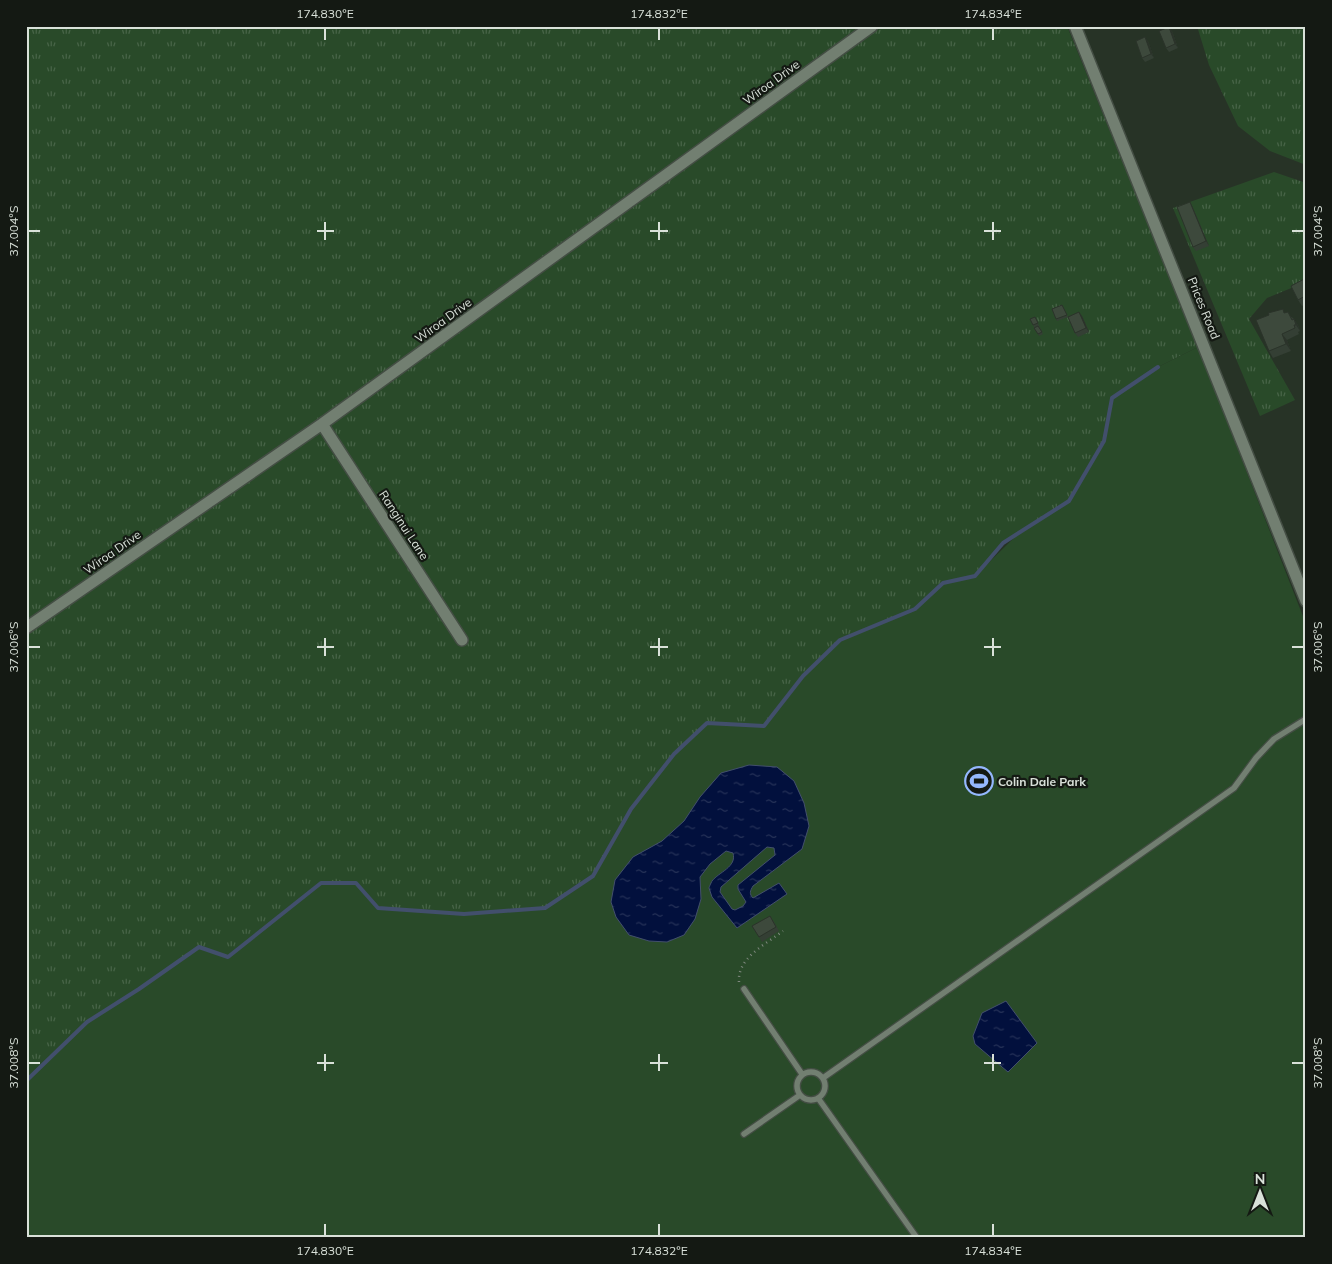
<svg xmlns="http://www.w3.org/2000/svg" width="1332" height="1264" viewBox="0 0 1332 1264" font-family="Mulish,sans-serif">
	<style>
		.grass { fill: url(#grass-tufts) }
		.pitch { fill: #294a29 }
		.water { fill: url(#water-ripples); stroke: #424f6c; fill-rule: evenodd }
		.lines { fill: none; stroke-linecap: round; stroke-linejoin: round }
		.stream { stroke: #424f6c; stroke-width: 4 }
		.lane-casing { stroke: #444e44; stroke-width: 8 }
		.street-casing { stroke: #444e44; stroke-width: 14 }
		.path { stroke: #7f897f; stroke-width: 2.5; stroke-dasharray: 1 4; stroke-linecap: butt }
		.lane { stroke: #727f71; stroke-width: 5.5 }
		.street { stroke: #727f71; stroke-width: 11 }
		.wall { fill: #343f34 }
		.shaded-wall { fill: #2b332a }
		.building { fill: #3d493c; stroke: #2b332a }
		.ticks { fill: none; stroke: #d9e1d9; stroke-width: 2 }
		.labels { text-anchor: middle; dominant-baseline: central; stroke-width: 4.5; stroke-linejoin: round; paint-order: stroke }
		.street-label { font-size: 12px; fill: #d9e1d9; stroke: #141913 }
		.poi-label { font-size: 12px; font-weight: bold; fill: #d9e1d9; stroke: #141913; text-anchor: start }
		.neatline { fill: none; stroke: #d9e1d9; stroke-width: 2 }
		.ticks-label { font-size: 12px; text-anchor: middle; fill: #d9e1d9 }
	</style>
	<defs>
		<pattern id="grass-tufts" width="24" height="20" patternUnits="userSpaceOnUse" patternTransform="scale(1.25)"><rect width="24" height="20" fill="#294a29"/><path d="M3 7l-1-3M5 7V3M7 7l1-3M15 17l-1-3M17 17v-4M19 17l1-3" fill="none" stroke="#476447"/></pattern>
		<pattern id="water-ripples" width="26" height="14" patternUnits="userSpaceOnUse" patternTransform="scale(1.25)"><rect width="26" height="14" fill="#02103d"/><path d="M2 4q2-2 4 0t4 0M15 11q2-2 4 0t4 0" fill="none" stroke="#263258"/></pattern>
	</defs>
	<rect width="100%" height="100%" fill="#273326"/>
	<!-- grass -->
	<path class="grass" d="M26,26h1041l131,321 -40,20 -46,31 -8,43 -34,59 -67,43 -28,33 -32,7 -28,26 -75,31 -37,36 -39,50 -57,-3 -33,31 -43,55 -29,82 -576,237z
		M1197,26h109v139l-36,-14 -32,-25 -29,-61z
		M1274,172l32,11v99l-39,16 -18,21 46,81 -35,16 -87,-208z"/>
	<!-- pitch -->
	<path class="pitch" d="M1198,347l108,277v614h-1280v-157l61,-59 52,-33 60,-42 29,10 93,-74h35l22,25 86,6 81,-6 48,-32 38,-67 43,-55 33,-31 57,3 39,-50 37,-36 75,-31 28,-26 32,-7 44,-43 51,-33 34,-59 8,-43 46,-31z"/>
	<!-- water -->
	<path class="water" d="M749,765l28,2 17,14 10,22 5,23 -7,23 -49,37c-3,5 -4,8 0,12l26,-15 8,11 -50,34 -25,-31 -3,-9c0,-1 3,-7 3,-7 7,-9 25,-14 21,-28l-7,-2 -16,13 -10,13 1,22 -6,20 -11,16 -17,7 -18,-1 -20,-6 -13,-18 -5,-15 4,-22 18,-23 29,-16 22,-20 16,-24 21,-24zM767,847l7,1 1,7 -37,30v4l8,13 -3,4 -8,4 -3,-1 -12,-17 1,-5z
		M1006,1001l31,42 -29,29 -33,-28 -2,-8 9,-23z"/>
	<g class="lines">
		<!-- stream -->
		<path class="stream" d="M26,1081l61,-59 52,-33 60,-42 29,10 93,-74h35l22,25 86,6 81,-6 48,-32 38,-67 43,-55 33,-31 57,3 39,-50 37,-36 75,-31 28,-26 32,-7 28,-33 66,-42 35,-60 8,-43 46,-31"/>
		<defs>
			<path id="lane" d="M744,989l58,85
				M797 1086a14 14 0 1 1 28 0a14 14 0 1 1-28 0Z
				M823,1078l411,-290 22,-30 18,-19 32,-20
				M818,1098l99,140
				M744,1134l56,-39"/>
			<path id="street" d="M1075,26l231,575
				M322,424l140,216
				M26,628l296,-204 550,-398"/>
		</defs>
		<!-- lane casing -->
		<use href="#lane" class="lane-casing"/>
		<!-- street casing -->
		<use href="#street" class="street-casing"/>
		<!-- path -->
		<path class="path" d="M739,982c-2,-24 27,-38 44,-51"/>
		<!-- lane -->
		<use href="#lane" class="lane"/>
		<!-- street -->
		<use href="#street" class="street"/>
	</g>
	<!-- wall -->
	<path class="wall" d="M1172,31l6,17 -9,4 -3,-4z
		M1148,41l6,17 -9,4 -3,-4z
		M1192,206l17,40 -13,5 -3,-4z
		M1306,278v26l-4,2 -4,-6z
		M1062,305l6,12 14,-1 7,16 -11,5 -3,-4 -7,-16 -11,4 -1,-2z
		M1285,313l8,5 5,7 2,6 -2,1 1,2 -12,6 4,11 -18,7 -4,-7z
		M1035,317l8,17 -4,2 -6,-11z
		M773,920l6,11 -17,11 -3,-5z"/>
	<!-- shaded-wall -->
	<path class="shaded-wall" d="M1169,27l3,4 6,17 -3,-4z
		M1145,37l3,4 6,17 -3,-4z
		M1190,202l2,4 17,40 -3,-5z
		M1079,312l3,4 7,16 -3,-4z
		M1294,319l4,6 2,6 -4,-6z
		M1282,334l5,6 4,11 -5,-7z"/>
	<!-- building -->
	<path class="building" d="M1169,27l6,17 -9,4 -7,-17z
		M1145,37l6,17 -9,4 -6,-17z
		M1190,202l16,39 -13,6 -16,-40z
		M1306,278v19l-1,-1 -7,4 -7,-14z
		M1062,305l5,10 -11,4 -4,-10z
		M1283,309l1,4 4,-1 4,8 2,-1 2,6h-2l1,3 -13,6 4,10 -17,7 -13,-31 13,-5 -1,-2z
		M1079,312l7,16 -11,5 -7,-16z
		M1035,317l3,6 -5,2 -3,-6z
		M1038,326l4,6 -4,2 -4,-6z
		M770,916l6,11 -17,10 -7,-11z"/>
	<!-- ticks -->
	<path class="ticks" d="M325,28v12M659,28v12M993,28v12M325,222v18M659,222v18M993,222v18M28,231h12M317,231h17M650,231h18M984,231h17M1292,231h12M325,638v18M659,638v18M993,638v18M28,647h12M317,647h17M650,647h18M984,647h17M1292,647h12M325,1054v17M659,1054v17M993,1054v17M28,1063h12M317,1063h17M650,1063h18M984,1063h17M1292,1063h12M325,1224v12M659,1224v12M993,1224v12"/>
	<!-- icons -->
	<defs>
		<symbol id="stadium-ring" viewBox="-11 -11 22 22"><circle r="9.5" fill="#141913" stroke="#94b7fd" stroke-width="1.5"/><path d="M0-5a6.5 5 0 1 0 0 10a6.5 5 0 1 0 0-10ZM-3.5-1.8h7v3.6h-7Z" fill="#94b7fd"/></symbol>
	</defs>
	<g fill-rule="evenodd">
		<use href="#stadium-ring" x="963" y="765" width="32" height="32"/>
	</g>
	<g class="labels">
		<!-- street labels -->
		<g class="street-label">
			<text transform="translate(771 82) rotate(-36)">Wiroa Drive</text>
			<text transform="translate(1204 308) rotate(68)">Prices Road</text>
			<text transform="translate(443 320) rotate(-36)">Wiroa Drive</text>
			<text transform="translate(404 525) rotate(57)">Ranginui Lane</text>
			<text transform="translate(112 552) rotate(-35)">Wiroa Drive</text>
		</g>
		<!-- poi labels -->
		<g class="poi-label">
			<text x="998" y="781">Colin Dale Park</text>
		</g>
	</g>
	<!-- border -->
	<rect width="1332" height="1264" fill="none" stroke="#141913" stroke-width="55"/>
	<!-- north arrow -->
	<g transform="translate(1260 1192)" stroke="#141913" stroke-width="4" paint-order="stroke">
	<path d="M0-4L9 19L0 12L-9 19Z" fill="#d9e1d9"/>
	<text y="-8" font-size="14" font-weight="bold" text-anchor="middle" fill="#d9e1d9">N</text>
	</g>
	<rect x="28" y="28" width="1276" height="1208" class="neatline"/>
	<g class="ticks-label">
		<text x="325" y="18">174.830°E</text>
		<text x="659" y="18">174.832°E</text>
		<text x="993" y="18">174.834°E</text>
		<text transform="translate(14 231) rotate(-90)" y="4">37.004°S</text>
		<text transform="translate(1318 231) rotate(-90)" y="4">37.004°S</text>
		<text transform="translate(14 647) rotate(-90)" y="4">37.006°S</text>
		<text transform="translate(1318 647) rotate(-90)" y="4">37.006°S</text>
		<text transform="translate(14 1063) rotate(-90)" y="4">37.008°S</text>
		<text transform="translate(1318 1063) rotate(-90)" y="4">37.008°S</text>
		<text x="325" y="1255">174.830°E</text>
		<text x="659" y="1255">174.832°E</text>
		<text x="993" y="1255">174.834°E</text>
	</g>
</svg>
